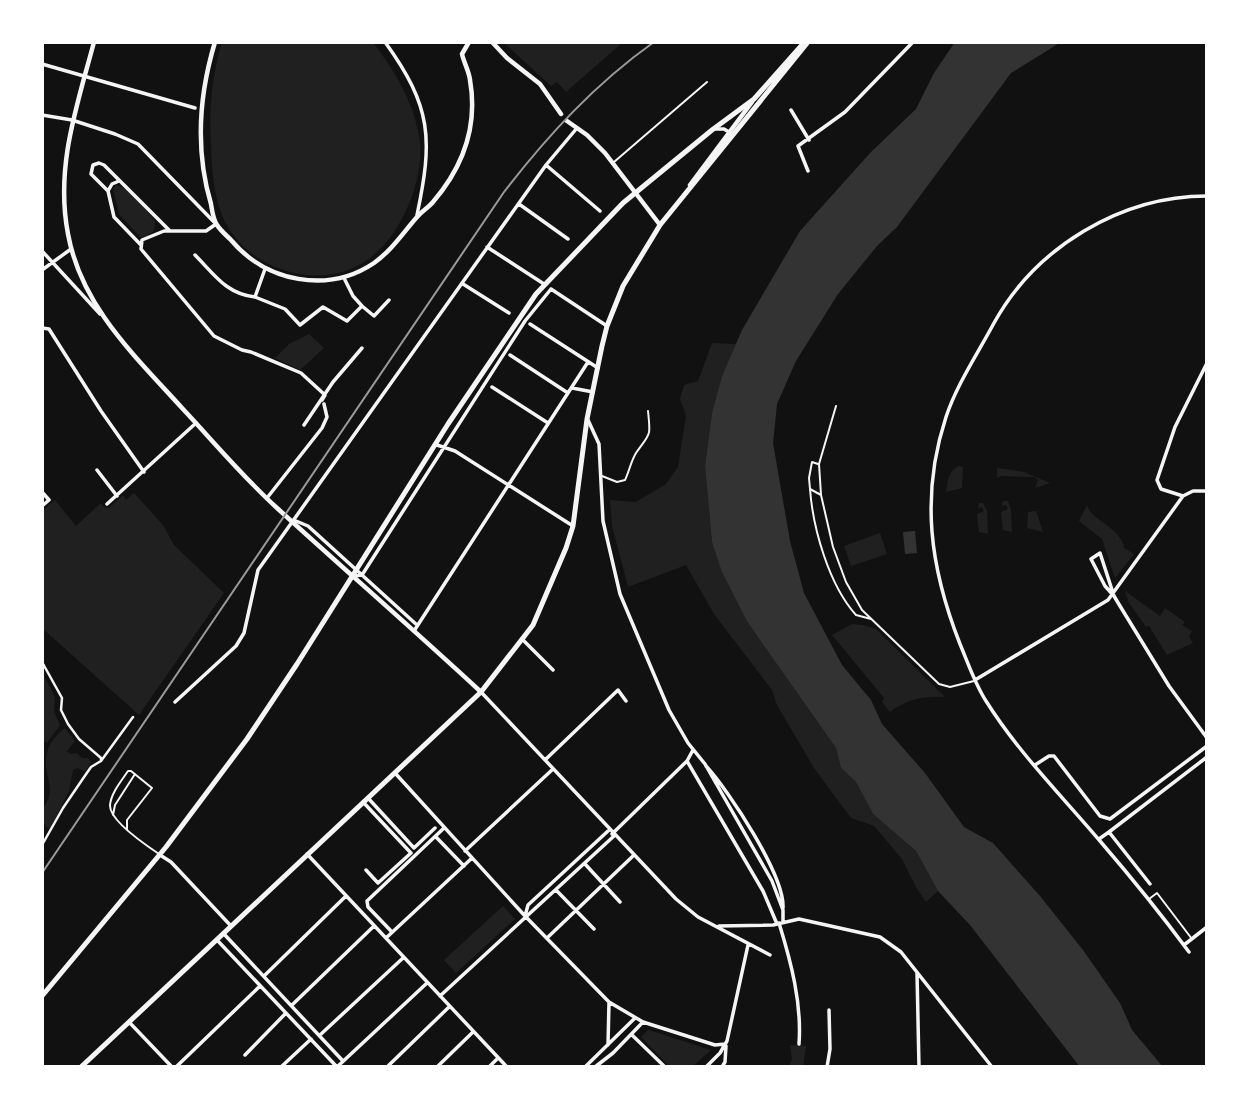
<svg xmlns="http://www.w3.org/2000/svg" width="1249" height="1109" viewBox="0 0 1249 1109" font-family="'Crimson Pro',serif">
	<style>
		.green { fill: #202020 }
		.water { fill: #333 }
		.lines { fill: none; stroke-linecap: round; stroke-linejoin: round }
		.service { stroke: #f5f5f5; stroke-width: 2 }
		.pedestrian { stroke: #f5f5f5; stroke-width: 2.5 }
		.minor { stroke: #f5f5f5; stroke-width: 3.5 }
		.tertiary { stroke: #f5f5f5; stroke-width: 4.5 }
		.secondary { stroke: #f5f5f5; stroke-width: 5 }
		.rail { stroke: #9a9a9a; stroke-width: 2 }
	</style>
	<rect width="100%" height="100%" fill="#111"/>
	<!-- green -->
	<path class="green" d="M222,42h151c22,30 42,61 47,100 2,20 -3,43 -11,62 -24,59 -74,88 -136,62 -22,-9 -43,-29 -51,-51 -9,-23 -10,-45 -11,-68 -2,-38 0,-68 11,-105z
		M503,42h120l-57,50 -9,-10 -6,4z
		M116,185c17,4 29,24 39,36l-1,10 -9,6h-5l-21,-23 -6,-25z
		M309,334l15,14 -24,22 -25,-12 14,-14z
		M712,343l24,1 -14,32 -10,37 -7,53 7,76 36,81 88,125 5,20 15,14 17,32 43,37 22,40 -12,11 -10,-15 -14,-28 -28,-33 -23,-8 -37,-50 -37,-63 -5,-15 -58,-76 -28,-49 -58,22 -16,-61 -2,-26 26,2 30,-18 12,-17 8,-51 -6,-17 4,-14 14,-4z
		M959,466l4,1 -1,21 -16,4c2,-11 2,-21 13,-26z
		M997,468l27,4 26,11 -15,5 3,-8 -3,-3 -34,-1 -4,2z
		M134,493l29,32 11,20 50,48 -85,122 -97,-87v-117l13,-11 21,26 25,-23 3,4 5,1 14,-13 3,5z
		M1003,501h5l3,8 1,23 -9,-2 -2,-18 7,-3 -2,-4 -4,1z
		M979,503h4l4,8 1,23 -9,-2 -2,-18 7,-3 -2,-4 -4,1z
		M1087,505c5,16 28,19 37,40l-1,2 11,7 -19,24 -13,-39 -23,-18z
		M1036,511l7,21 -16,-4 1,-16z
		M880,533l7,21 -36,12 -7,-20z
		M1125,591l35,25 5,-8 20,14 -3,3 10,6 -3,6 4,6 -26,12 -18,-29 -3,1 -17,-24z
		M852,624l11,1 13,4 69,68c-21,-1 -38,2 -55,15l-8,-10 2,-4 -52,-63z
		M42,672l13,25 -1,15 6,13 -13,18 -5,-4z
		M65,728l10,13 -8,10 3,3 7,-1 5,5h6l3,4 -6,10 -7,-4 -5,2 -4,21 -18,37 -5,-1c-10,-21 4,-21 4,-37 0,-5 -2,-12 -3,-17 -4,-19 2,-33 18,-45z
		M503,906l12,13 -59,54 -12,-13z
		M648,1030h1l62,20 -19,17h-22l-29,-30z
		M790,1045l16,1 -3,21h-14l3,-8z"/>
	<!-- water -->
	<path class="water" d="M955,42h106l-50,31 -114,154 -20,19 -39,48 -42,67 -19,43 -4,39 17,98 14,52 38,72 29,35 11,24 43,49 39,54 29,16 47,53 43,54 37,53 12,27 31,37h-83l-110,-142 -32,-34 -22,-40 -43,-37 -17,-32 -15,-14 -5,-20 -88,-125 -26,-51 -10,-30 -7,-76 7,-53 10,-37 20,-46 58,-99 71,-79 45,-43 18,-36z
		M915,531l2,22 -12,1 -2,-22z"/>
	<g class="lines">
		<!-- service -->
		<path class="service" d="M614,162l93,-80
			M836,406l-17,58 2,31 12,52 13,35 16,28 77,74 11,3 24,-6
			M818,464l-6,-2 -3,16 1,11 11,6
			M602,476l15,6 8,-2c4,-8 6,-19 11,-27 14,-20 15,-15 12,-42
			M810,489c3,40 19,96 46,126l15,4
			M113,815l2,-10 20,-31
			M127,830v-10l25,-32 -21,-17h-3c-6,9 -17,22 -18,34 -1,15 37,41 49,49
			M1149,899l8,-6 35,46"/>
		<!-- pedestrian -->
		<path class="pedestrian" d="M42,662l20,36 -1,12 7,14 11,15 22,19v3
			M42,845l21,-37 19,-28 9,-13 10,-6 32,-44"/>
		<!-- minor -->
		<path class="minor" d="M385,42c47,65 48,97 32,173
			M42,64l153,44
			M791,110l18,30
			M42,115l30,5 43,14 23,10 78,80 -10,7h-42l-22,9 -1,9 73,87 28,14 9,2 50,21 24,22 -3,5
			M713,129h11l5,3
			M546,165l54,46
			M808,171l-10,-25 47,-34 68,-70
			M108,191l4,-7 7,-3
			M519,204l49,35
			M140,244l-26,-27 -6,-26 -17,-17 2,-9 6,-2 5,2 66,66
			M487,247l57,37
			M42,251l58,63
			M195,255c19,19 31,39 60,42l10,-28
			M42,270l29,-21
			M344,278l9,18 9,10
			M463,284l46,29
			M551,289l56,37
			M255,297l30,12 15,16 23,-18 24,14 15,-15 12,10 15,-16
			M530,324l68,44
			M42,328l7,1 52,82 43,61
			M510,355l58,38
			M492,387l56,36
			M572,388l21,4
			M588,420l11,24 4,77 17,73 49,116 19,33 17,21 67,117 11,29v12
			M304,425l29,-43 29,-34
			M437,445l18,6 118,75
			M97,470l20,26
			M42,492l7,8 -7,6
			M1183,496l-22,-7 -4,-9 18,-53 32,-64
			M267,498l55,-70 5,-11 -3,-13
			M107,504l89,-81
			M296,521l12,5 109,99
			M352,576l10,-1 163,-254 26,-32
			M1114,596l-9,-10 -14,-27 9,-6 14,43 6,10 49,80 38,52
			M414,631l174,-269
			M523,640l30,30
			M975,680l133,-80 75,-104 10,-5h14
			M481,692l195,207 22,18 72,38
			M175,702l61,-56 8,-13 14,-63 288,-405 31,-37
			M545,760l73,-70 8,11
			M687,761l76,130 14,33
			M1035,765l14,-9h5l46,60 10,3 97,-73
			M706,766c23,25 79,110 77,142
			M395,773l130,143 84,86 34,20 72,23 10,-1
			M368,798l46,50 21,-20
			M363,802l48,51 -33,30 -12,-13
			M1109,832l98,-75
			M612,834l75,-73 6,-11
			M436,837l28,29
			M1099,839l10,-7 41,52
			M465,851l88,-82
			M307,854l200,213
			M160,855l11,7 60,64
			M585,864l35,38
			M556,890l38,39
			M525,916l3,-11 80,-74
			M779,923c12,39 23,80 20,121
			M719,926l54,-1 26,-6 81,18 21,15 91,115
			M392,932l-24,-25 -1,-6 77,-73
			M224,934l119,127
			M386,938l86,-80
			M547,938l86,-82
			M217,940l120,127
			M1184,945l23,-18
			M1189,952c-28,-38 -58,-75 -89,-111 -39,-46 -82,-89 -114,-140 -11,-17 -18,-38 -26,-57 -30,-76 -40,-148 -14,-227 11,-33 32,-64 48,-94 42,-76 127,-127 213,-127
			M917,973l2,94
			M264,976l82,-80
			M440,996l174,-160
			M292,1005l82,-79
			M129,1022l43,45
			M320,1035l83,-77
			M632,1035l33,32
			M608,1045l1,-43
			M245,1055l41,-42
			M176,1067l84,-81
			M281,1067l30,-28
			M337,1067l90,-84
			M387,1067l62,-60
			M437,1067l36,-35
			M489,1067l9,-9
			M585,1067l49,-48
			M595,1067l18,-14 30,-31
			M706,1067l14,-14 7,-12 21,-96
			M722,1067l3,-5 1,-16
			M827,1067l3,-18 -1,-39"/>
		<!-- tertiary -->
		<path class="tertiary" d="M94,42c-17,64 -39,125 -26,192 13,72 67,122 114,174 31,33 61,69 95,100 67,61 137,122 204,184
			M215,42c-16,53 -20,108 -4,162 1,6 2,15 6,21 3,5 9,10 14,15 35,42 97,54 143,23 18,-13 29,-30 43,-46 5,-6 11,-9 16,-15 30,-35 45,-76 37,-122 -1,-9 -6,-17 -8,-26l7,-12
			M492,42l15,16 33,26 21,30
			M567,121l20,14 18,18 55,72
			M690,185l62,-83"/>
		<!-- secondary -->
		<path class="secondary" d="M42,996l124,-149 81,-108 50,-75 151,-240 88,-130 87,-91 89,-73 42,-31 48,-54 6,-3
			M81,1067l400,-375 52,-67 33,-77 7,-22 14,-107 15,-73 5,-20 16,-40 37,-61 148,-183"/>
		<!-- rail -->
		<path class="rail" d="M42,873l462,-681c44,-57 91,-108 150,-150"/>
	</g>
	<!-- border -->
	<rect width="1249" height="1109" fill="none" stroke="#ffffff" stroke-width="88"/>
</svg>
